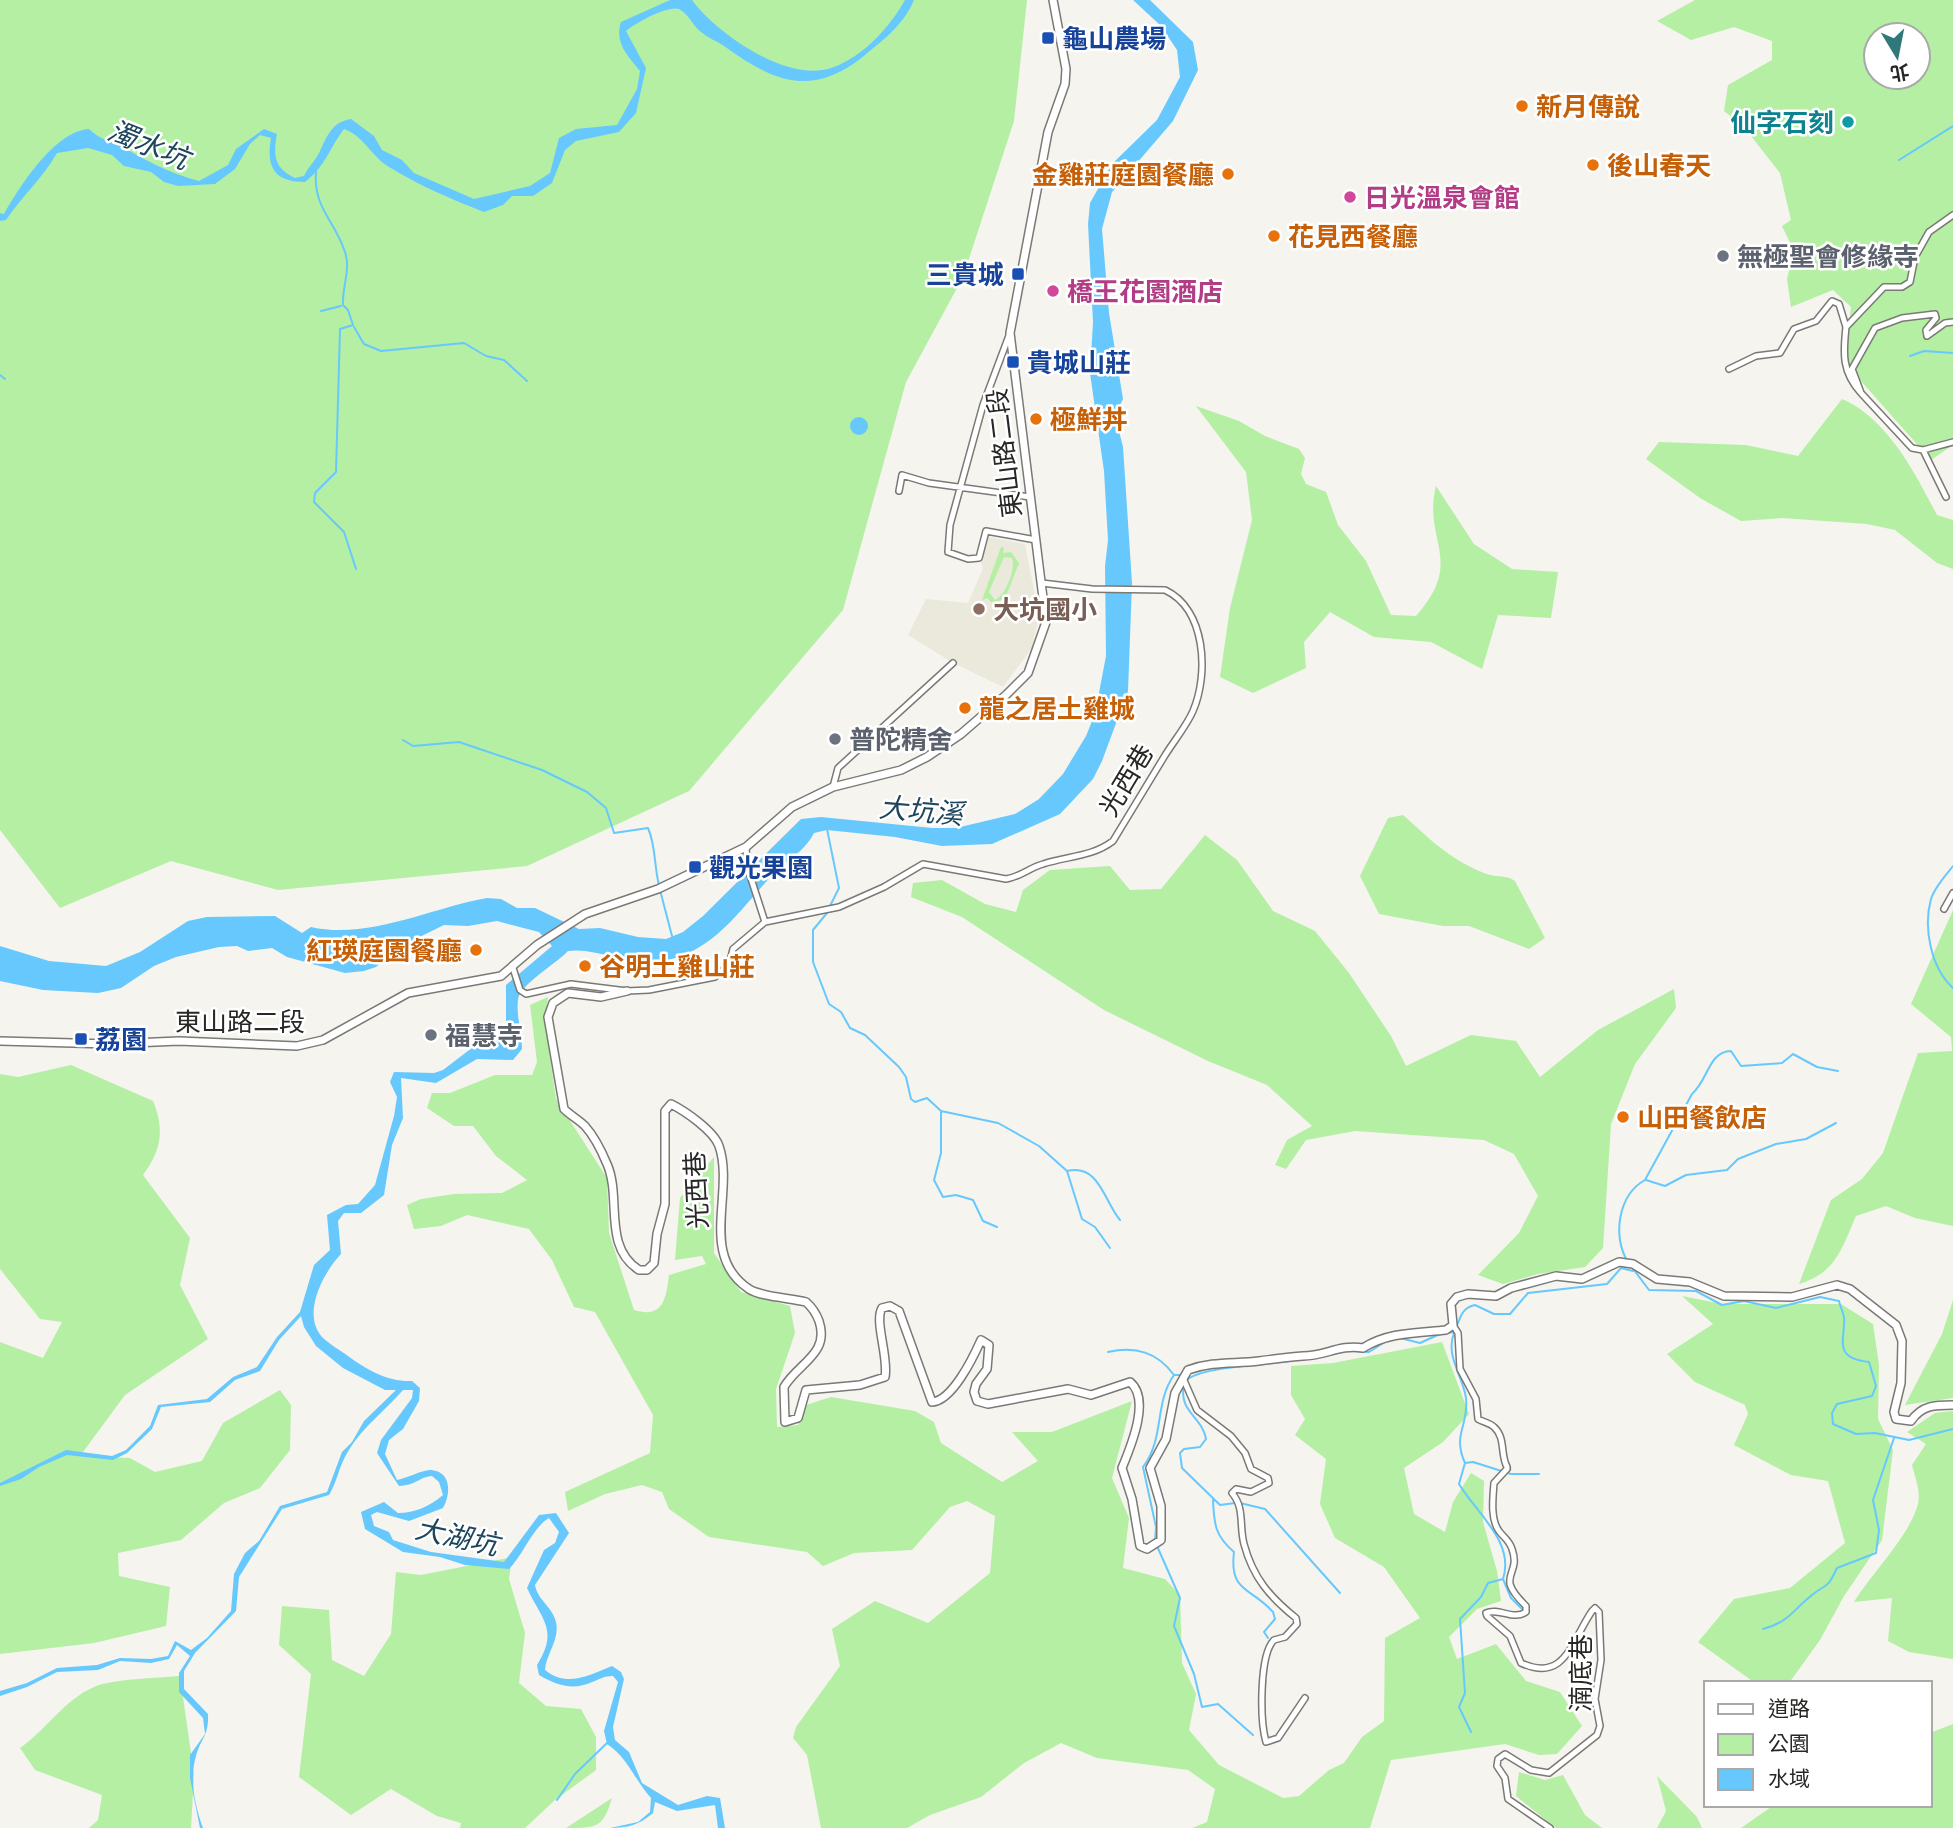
<svg xmlns="http://www.w3.org/2000/svg" width="1953" height="1828" viewBox="0 0 1953 1828" font-family="'PT Sans Narrow','Noto Sans TC',sans-serif">
	<style>
		.built { fill: #ebe9dc }
		.green { fill: #b4efa4; fill-rule: evenodd }
		.water { fill: #67c8fd }
		.lines { fill: none; stroke-linecap: round; stroke-linejoin: round }
		.stream { stroke: #67c8fd; stroke-width: 2 }
		.street-casing { stroke: #7a7975; stroke-width: 8 }
		.secondary-casing { stroke: #7a7975; stroke-width: 10 }
		.street { stroke: #fff; stroke-width: 5 }
		.secondary { stroke: #fff; stroke-width: 7 }
		.transit-dot { fill: #1a4fb4; stroke: #fff; stroke-width: 2.5 }
		.food-dot { fill: #e8710a; stroke: #fff; stroke-width: 2.5 }
		.culture-dot { fill: #0f9aa8; stroke: #fff; stroke-width: 2.5 }
		.hotel-dot { fill: #d1479c; stroke: #fff; stroke-width: 2.5 }
		.worship-dot { fill: #6b7280; stroke: #fff; stroke-width: 2.5 }
		.education-dot { fill: #8d6e63; stroke: #fff; stroke-width: 2.5 }
		.labels { text-anchor: middle; dominant-baseline: central; stroke-width: 5; stroke-linejoin: round; paint-order: stroke }
		.transit-label { font-size: 26px; font-weight: bold; fill: #164399; stroke: #fff; text-anchor: start }
		.food-label { font-size: 26px; font-weight: bold; fill: #c56008; stroke: #fff; text-anchor: start }
		.culture-label { font-size: 26px; font-weight: bold; fill: #0d838f; stroke: #fff; text-anchor: end }
		.hotel-label { font-size: 26px; font-weight: bold; fill: #b23c85; stroke: #fff; text-anchor: start }
		.worship-label { font-size: 26px; font-weight: bold; fill: #5b616d; stroke: #fff; text-anchor: start }
		.street-label { font-size: 26px; fill: #272725; stroke: #fff }
		.education-label { font-size: 26px; font-weight: bold; fill: #785e54; stroke: #fff; text-anchor: start }
		.water-label { font-size: 28px; font-style: italic; fill: #1d465c; stroke: #fff }
	</style>
	<rect width="100%" height="100%" fill="#f5f4ef"/>
	<!-- built -->
	<path class="built" d="M984,536l41,8 14,72 -7,32 -29,39 -50,-24 -45,-28 18,-36 42,4 15,-35 -4,-9z"/>
	<!-- green -->
	<path class="green" d="M0,0h1027l-13,121 -51,156 -57,105 -63,228 -154,181 -162,75 -249,24 -107,-29 -111,47 -60,-78z
		M1695,0h258v445l-22,15 -71,-80 -16,-10 7,-63 -18,-17 -42,17 -4,-28 7,-28 -12,-25 9,-6 -11,-47 -36,-46 -20,-16 4,-26 44,-25v-19l-38,-14 -43,13 -34,-19zM1876,35h42v42h-42z
		M1842,399c45,19 73,74 95,116l16,5v49l-16,-6 -42,-33 -28,-6 -85,-6 -41,3 -41,-23 -54,-39 13,-17 87,3 52,11z
		M1196,406l43,15 26,15 34,13 6,9 -4,16 5,10 20,8 12,33 28,36 25,54 25,1c50,-56 6,-75 20,-130l38,58 38,25 46,3 -7,46 -53,-3 -16,54 -51,-27 -57,-5 -44,-25 -26,30 2,26 -53,25 -33,-16 10,-69 22,-88 -6,-48z
		M1001,547l3,1 -1,5 8,-1 8,11 -14,36 -13,4 -5,-5 -5,2zM1004,557l8,1c4,11 -6,37 -17,42l-6,-8z
		M1403,815c28,25 45,43 81,58 11,5 21,1 31,8l30,57 -16,11 -60,-23h-26l-64,-12 -19,-38 28,-58z
		M1205,835l32,25 36,51 42,20 34,42 42,63 15,30 65,-31 45,6 24,36 58,-47 76,-41 2,19 -41,56 -24,60 -8,124 -18,19 -47,7 -35,10 -25,-9 41,-42 19,-37 -24,-42 -30,-14 -129,-9 -49,9 -20,29 -11,-4 12,-25 25,-14 -45,-41 -59,-24 -104,-51 -142,-93 -51,-20 2,-14 29,-3 43,24 31,8 7,-22 27,-20 60,-4 20,24 31,-1z
		M1953,910v316l-38,-8 -29,-12 -30,10c-14,32 -20,57 -57,68l32,-84 31,-21 21,-26 35,-100 34,-2 -1,-14 -40,-33z
		M548,997l-3,25 11,77 51,79 2,55 25,77c30,9 32,-12 35,-35l37,-11 -4,-8 -27,4 5,-62 34,-41v96l27,39 49,14 5,27 -19,56 1,38 21,-2 8,-20 25,-8 84,14 19,11 7,21 61,39 36,-21 -26,-29h40l80,-31 -20,77 17,40 -6,50 42,11 15,16 2,68 14,31 -7,36 30,35 64,33 16,-2 30,-26 15,-7 18,-26 22,-16 1,-83 35,-20 -36,-51 -49,-29 -15,-34 6,-45 -31,-24 10,-16 -14,-24v-29l42,-3 109,-21 27,72 -26,28 -39,26 10,46 31,18 8,-30 18,-29 13,8 -1,41 14,49 4,30 -24,8 -28,28 8,22 39,-15 30,37 34,11 22,34 -25,28 -18,1 -34,-11 -114,16 -21,68h-178l15,-6 8,-33 -27,-19 -91,-12 -36,-15 -37,20 -43,34 -51,18 -23,13h-86l-14,-73 -14,-17 3,-11 44,-61 -8,-37 43,-28 53,22 62,-50 5,-57 -28,-15 -17,6 -38,43 -58,3 -31,13 -16,-14 -98,-15 -40,-28 -7,-17 -20,-7 -37,9 -37,17 -3,-19 85,-39 3,-38 -58,-103 -21,-5 -22,-47 -23,-31 -62,-14 -26,11 -27,3 -7,-24 14,-6 33,-5 48,-1 25,-13 -31,-24 -23,-30h-19l-27,-18 5,-15h18l45,-18h37l5,-13 -7,-57z
		M71,1065l82,36c12,29 8,50 -10,74l47,63 -10,47 28,54 -83,56 -45,61 50,2 25,14 47,-11 21,-38 57,-33 11,15 -1,45 -30,38 -36,15 -43,37 -63,13 1,23 51,11 -4,39 -72,17 -94,11v-312l43,16 19,-36 -22,-3 -40,-50v-195l18,3z
		M1682,1296l40,8h119l32,20 6,41 -1,54 15,31 -11,90 -38,56 -24,44 -31,43h-34l-57,-41 36,-43 56,-11 55,-45 -17,-62 -37,-6 -57,-30 14,-31 -3,-9 -50,-23 -28,-28 46,-30z
		M1953,1300v98l-48,7 37,-71z
		M1953,1411v248l-44,-7 -21,-11 4,-43 -38,4c18,-29 56,-67 64,-98 3,-12 -3,-27 -6,-39l14,-21 -19,-12 28,-19z
		M512,1557l-3,22 16,54 -6,50 27,23 35,3 15,28v33l-41,30 -30,28h-65l1,-5 -24,-7 -46,-27 -40,26 -52,-38 12,-103 -32,-29 3,-39 47,4 3,50 32,16 27,-42 5,-62 25,3z
		M180,1676l14,98 -3,54h-102l9,-8 4,-25 -67,-25 -15,-22c26,-18 44,-48 74,-61 17,-8 65,-9 86,-11z
		M1953,1724v104h-212l33,-23h156v-72z
		M1519,1772l26,8 18,-5 22,40 17,13h-46l-40,-32z
		M1657,1776l40,41 5,11h-45l9,-17z
		M612,1798c-9,30 -15,30 -46,30z"/>
	<!-- water -->
	<path class="water" d="M670,0h22c24,33 95,83 139,68 31,-10 59,-41 74,-68h9c-11,26 -32,41 -54,59 -51,39 -89,21 -136,-13 -7,-5 -16,-8 -23,-14 -8,-6 -13,-19 -22,-23 -11,-4 -44,14 -53,22l20,37 -10,45 -17,19 -43,9 -11,9 -13,33 -19,13h-21l-9,9 -19,7c-33,-13 -64,-26 -95,-45 -17,-10 -25,-31 -45,-38 -16,21 -16,34 -39,53 -31,0 -39,-15 -34,-44l-11,-3 -10,9 -15,25 -20,15 -37,2 -14,-4 -13,-10 -27,-6 -12,-11 -24,-7 -31,5c-14,25 -35,43 -51,67l-6,1v-8l4,1c16,-28 51,-83 85,-85 14,13 15,8 28,15 27,15 51,29 82,37l29,-16 8,-16 28,-20 13,5c-4,21 -3,34 18,44l9,-2c4,-9 11,-15 15,-23 8,-16 12,-31 32,-34l23,17 8,14 20,10 12,13 60,26 56,-13 20,-13 9,-35 17,-9 41,-4 20,-36 3,-18c-12,-15 -26,-28 -19,-49z
		M1133,0h17l43,42 5,28 -25,51 -61,71 -10,37 7,84 14,86 -8,16 8,32 9,136 -4,108 -26,70 -9,18 -33,35 -68,30 -50,2 -47,-9 -68,-7 -13,3c-12,22 -25,24 -41,41 -33,36 -62,82 -116,88 -31,4 -60,-15 -89,-11 -12,13 -49,34 -50,49 -2,15 4,34 4,49l-9,11 -36,-1 -41,24 -35,-5 2,40 -11,27 -8,50 -23,18h-17l-6,8 3,33c-17,18 -40,59 -19,83 7,7 18,13 26,19 19,14 40,26 64,25l8,7 -1,13 -16,28 -14,11 -4,14 12,26c10,-2 23,-9 32,-10 23,0 22,24 14,38l-34,13 -32,-9 -6,3 3,11 15,6 4,8 38,12 73,10 35,-47 17,-2 13,20 -34,52c3,16 17,21 21,37 4,18 -10,32 -11,48 22,18 44,5 67,-4l9,6 3,7 -11,48 2,13 14,12 13,31 36,22 29,-9 13,2 5,30h-7l-3,-23 -38,6 -22,-9 -2,11c-14,12 -25,15 -43,15l28,-6 12,-10 1,-14c-17,-19 -23,-40 -44,-54l-3,-13 14,-49 -5,-6c-10,0 -12,3 -21,6 -19,9 -36,3 -53,-7l-2,-10c22,-35 5,-45 -10,-77l17,-38 11,-7 4,-11 -10,-14c-17,10 -25,36 -40,51l-44,-4 -25,-8 -37,-5 -38,-23 -4,-17 23,-10 14,11c17,0 32,-7 45,-18l-4,-13 -7,-6c-13,1 -15,9 -33,10l-22,-33 4,-13 31,-42 1,-8h-10c-19,22 -43,39 -57,65 -7,12 -9,27 -17,40l-47,14 -43,68 -3,34 -41,42 -11,18v18l24,25c1,22 -7,24 -12,42 -7,23 -1,50 7,72h-3l-10,-50v-23l15,-21 -2,-16 -24,-26v-19l11,-17 -13,-11 -8,14 -18,4 -31,-2 -22,9 -41,2 -30,15 -27,9v-5l27,-8 30,-15 40,-3 23,-7 31,1 17,-3 7,-15 16,9 16,-12 24,-27 3,-37 11,-21 14,-12 21,-35 47,-14 15,-40 10,-10 12,-21 32,-31h-11l-42,-22 -27,-22 -12,-19 -3,-11 -22,24 -19,31 -25,9 -25,22 -49,5 -9,22 -25,24 -14,7 -46,-5 -28,12 -18,12 -21,7v-3l66,-33 46,6 14,-6 24,-24 8,-21 49,-6 26,-22 24,-10 20,-30 23,-25 14,-47 16,-15 -3,-35 19,-10 12,-1 17,-19 19,-69 3,-19 -7,-15 4,-10 40,1 9,-3 34,-26 29,-6v-53l46,-39 -13,-14 -42,-11 -29,5 -24,-1 -49,24 -19,18 -12,4 -19,2 -58,-16 -15,-9 -24,3 -11,-5 -18,1 -43,10 -22,9 -33,22 -23,5 -55,-3 -43,-9v-35l49,15 57,5 34,-14 48,-31 19,-4 68,-1 27,17 9,-6c58,13 119,-19 176,-29l14,1 16,9h18l44,21 21,-1 38,9 28,2 17,-7 20,-16 98,-97 20,-2 111,11h24l59,-14 24,-15 24,-25 23,-38 9,-22 11,-58 -1,-90 3,-26 -4,-69 -14,-98 3,-51 -5,-98 2,-21 22,-39 45,-44 23,-43 -3,-27 -16,-24z
		M850 426a9 9 0 1 1 18 0a9 9 0 1 1-18 0Z"/>
	<g class="lines">
		<!-- stream -->
		<path class="stream" d="M1899,160l54,-34
			M316,171c-3,37 18,48 29,81 6,18 -3,34 -2,53l5,5 5,15 -13,4 -4,143 -21,21 -1,9 30,30 12,37
			M321,311l20,-5
			M354,327l10,17 17,7 83,-8 22,13 18,4 23,21
			M1910,356l14,-5 29,2
			M0,375l5,4
			M403,740l10,6 46,-4 83,28 45,22 19,16 8,25 34,-5c8,18 6,38 11,57
			M827,829l12,59 -10,20
			M1953,866c-7,9 -19,22 -22,33 -8,29 0,69 22,89
			M660,890l12,46
			M827,913l-14,17v32l16,42 12,8 9,16 15,7 34,32 7,10 5,22 4,3 12,-4 14,13 57,12 41,23 28,25 15,48 13,8 15,21
			M941,1112v41l-7,27 9,17 13,-2 17,5 10,21 14,6
			M1067,1171c32,-8 37,30 53,49
			M1646,1180l19,6 21,-11 41,-5 11,-11 38,-15 30,-5 30,-16
			M1628,1262c-16,-25 -10,-67 17,-82l47,-86c17,-15 16,-42 39,-43l10,15 41,-3 11,-9 24,13 21,4
			M1631,1266l18,24 47,1 26,14 22,-4 32,7 44,-11 19,4c1,5 4,11 5,16 2,21 -13,41 25,45l7,24 -4,10 -35,8 -5,9 1,11 23,10 19,-1 34,7 44,-11
			M1456,1328c5,-12 6,-20 19,-23l19,9h16l18,-21 79,-9 14,-16 12,3
			M1454,1333c-9,23 9,43 12,65 3,28 -14,36 -1,65l-6,21c18,30 56,58 44,95l-15,4 -7,14 -21,22 5,74 -6,14 12,25
			M1400,1338l20,5 20,-9 14,-2
			M1352,1351l17,1 16,-10
			M1108,1352c28,-6 49,0 66,23
			M1186,1381c12,-15 86,-16 109,-21
			M1184,1386c-6,25 19,32 22,53l-6,8 -16,2 -4,4 2,15 38,37 15,-2
			M1465,1463l8,-1 38,12h28
			M1213,1500c1,24 2,36 21,52 -5,41 17,35 39,60l2,7 -11,13 4,6
			M1240,1503l25,6 75,84
			M1155,1541l1,-14 -13,-60c22,-29 11,-64 31,-92h8
			M1157,1546l23,52 -6,28 20,48 8,33 16,-3 35,31
			M1503,1579l8,19 11,11
			M1763,1629c26,-7 30,-19 49,-34 16,-13 14,-4 25,-27l39,-15 3,-23 -6,-30 21,-62
			M557,1800l18,-26 32,-31"/>
		<defs>
			<path id="street" d="M1846,327c-3,27 -4,45 15,66l-9,-24 23,-41 27,-10 33,-4 1,4 -10,12 1,6 18,-13 8,-1
				M1010,333l-27,72 -33,120 -2,27 20,7 11,-1 7,-27 50,9
				M1729,369l27,-13 24,-3 14,-24 22,-8 16,-20 7,3 7,23 38,-40h18l8,-5 5,-25 14,-25 24,-17
				M1861,393l51,55 11,2 30,-8
				M1923,450l23,47
				M899,491l3,-16 27,8 101,14
				M833,787l5,-19 115,-105
				M746,847l1,19 18,56
				M1944,909l9,-16
				M513,968l7,22 6,4 45,-10 56,7 22,-1 66,-13 14,-12 4,-16 32,-27 74,-15 45,-20 39,-23 83,15c14,-2 23,-11 37,-15 24,-8 49,-7 70,-23 17,-28 34,-56 51,-84 9,-15 22,-30 29,-46 16,-37 13,-102 -28,-121l-73,-1 -50,-6
				M1453,1325l5,8 2,36 16,30 2,20c5,3 12,4 16,8 12,11 6,27 13,40
				M1183,1378l14,32 34,26 14,17 6,16 17,9 1,5 -18,9 -15,-3 -4,4c13,15 7,33 12,51 9,34 26,53 52,74l1,6 -12,13 -11,3c-15,15 -14,81 -8,102l12,-4 27,-40
				M1507,1469l-13,14c-1,14 -4,36 5,48 5,7 10,9 13,18 10,28 -19,25 14,57v6c-13,9 -27,-5 -40,1l1,3 23,20 11,27c44,20 50,-21 71,-52l3,-3 4,4 2,48 -6,39 5,27 -3,9 -48,38 -18,-3 -26,-16 -7,5 -1,7 8,12 3,21 42,29"/>
			<path id="secondary" d="M627,991l-26,6 -33,-4 -15,10 -5,14 16,92c6,6 15,11 21,17 9,10 17,26 22,38 15,34 -5,82 32,106h8l7,-7 3,-29 8,-30v-93l6,-7c14,7 43,27 48,42 16,46 -21,109 30,143 12,8 42,9 57,13 7,6 10,11 13,19 11,33 -21,42 -35,66l1,35 13,-4 8,-28 54,-5 25,-8c4,-19 -11,-56 -3,-69l8,-2 9,5 33,91c20,-1 41,-44 49,-62l8,5 -2,24 -11,15 -2,8 3,9 11,3 80,-15 23,6 39,-13c21,17 1,64 -8,86l10,31 8,47 7,3 14,-9v-34l-11,-38 16,-29 9,-46 13,-23c25,-9 46,-6 71,-9 16,-2 29,-4 44,-5 22,0 37,-12 60,-8 25,-16 54,-15 83,-18l7,-5 -2,-21 6,-7 11,-3 28,2 15,-8 45,-12 26,3 37,-17 14,2 24,15 33,3 34,14 68,1 45,-12 13,4 46,36 6,16 -1,42 -7,29 2,7 15,2c11,-16 24,-16 42,-16
				M0,1041l109,3 70,-3 118,5 26,-6 85,-47 93,-17 36,-31 48,-31 73,-25 88,-42 46,-40 41,-20 68,-17 26,-13 34,-23 45,-39 22,-22 18,-51 -36,-289 38,-201 17,-48 1,-15 -13,-69"/>
		</defs>
		<!-- street casing -->
		<use href="#street" class="street-casing"/>
		<!-- secondary casing -->
		<use href="#secondary" class="secondary-casing"/>
		<!-- street -->
		<use href="#street" class="street"/>
		<!-- secondary -->
		<use href="#secondary" class="secondary"/>
	</g>
	<!-- markers -->
	<g class="transit-dot">
		<rect x="1041" y="31" width="14" height="14" rx="3.5"/>
		<rect x="1011" y="267" width="14" height="14" rx="3.5"/>
		<rect x="1006" y="355" width="14" height="14" rx="3.5"/>
		<rect x="688" y="860" width="14" height="14" rx="3.5"/>
		<rect x="74" y="1032" width="14" height="14" rx="3.5"/>
	</g>
	<g class="food-dot">
		<circle cx="1522" cy="106" r="7"/>
		<circle cx="1593" cy="165" r="7"/>
		<circle cx="1228" cy="174" r="7"/>
		<circle cx="1274" cy="236" r="7"/>
		<circle cx="1036" cy="419" r="7"/>
		<circle cx="965" cy="708" r="7"/>
		<circle cx="476" cy="950" r="7"/>
		<circle cx="585" cy="966" r="7"/>
		<circle cx="1623" cy="1117" r="7"/>
	</g>
	<circle class="culture-dot" cx="1848" cy="122" r="7"/>
	<g class="hotel-dot">
		<circle cx="1350" cy="197" r="7"/>
		<circle cx="1053" cy="291" r="7"/>
	</g>
	<g class="worship-dot">
		<circle cx="1723" cy="256" r="7"/>
		<circle cx="835" cy="739" r="7"/>
		<circle cx="431" cy="1035" r="7"/>
	</g>
	<circle class="education-dot" cx="979" cy="609" r="7"/>
	<g class="labels">
		<!-- transit labels -->
		<g class="transit-label">
			<text x="1062" y="38">龜山農場</text>
			<text x="1004" y="274" text-anchor="end">三貴城</text>
			<text x="1027" y="362">貴城山莊</text>
			<text x="709" y="867">觀光果園</text>
			<text x="95" y="1039">荔園</text>
		</g>
		<!-- food labels -->
		<g class="food-label">
			<text x="1536" y="106">新月傳說</text>
			<text x="1607" y="165">後山春天</text>
			<text x="1214" y="174" text-anchor="end">金雞莊庭園餐廳</text>
			<text x="1288" y="236">花見西餐廳</text>
			<text x="1050" y="419">極鮮丼</text>
			<text x="979" y="708">龍之居土雞城</text>
			<text x="462" y="950" text-anchor="end">紅瑛庭園餐廳</text>
			<text x="599" y="966">谷明土雞山莊</text>
			<text x="1637" y="1117">山田餐飲店</text>
		</g>
		<!-- culture labels -->
		<g class="culture-label">
			<text x="1834" y="122">仙字石刻</text>
		</g>
		<!-- hotel labels -->
		<g class="hotel-label">
			<text x="1364" y="197">日光溫泉會館</text>
			<text x="1067" y="291">橋王花園酒店</text>
		</g>
		<!-- worship labels -->
		<g class="worship-label">
			<text x="1737" y="256">無極聖會修緣寺</text>
			<text x="849" y="739">普陀精舍</text>
			<text x="445" y="1035">福慧寺</text>
		</g>
		<!-- street labels -->
		<g class="street-label">
			<text transform="translate(1004 453) rotate(-97)">東山路二段</text>
			<text transform="translate(1126 780) rotate(-59)">光西巷</text>
			<text x="240" y="1021">東山路二段</text>
			<text transform="translate(696 1190) rotate(-93)">光西巷</text>
			<text transform="translate(1580 1673) rotate(-90)">湳底巷</text>
		</g>
		<!-- education labels -->
		<g class="education-label">
			<text x="993" y="609">大坑國小</text>
		</g>
		<!-- water labels -->
		<g class="water-label">
			<text transform="translate(149 144) rotate(22)">濁水坑</text>
			<text transform="translate(921 810) rotate(5)">大坑溪</text>
			<text transform="translate(457 1536) rotate(12)">大湖坑</text>
		</g>
	</g>
	<!-- legend -->
	<rect x="1704" y="1681" width="228" height="126" fill="#ffffff" stroke="#a9a9a8" stroke-width="2"/>
	<rect x="1718" y="1704" width="35" height="10" fill="#ffffff" stroke="#a9a9a8" stroke-width="2"/>
	<text x="1768" y="1716" font-size="21" fill="#272725">道路</text>
	<rect x="1718" y="1734" width="35" height="21" fill="#b4efa4" stroke="#a9a9a8" stroke-width="2"/>
	<text x="1768" y="1751" font-size="21" fill="#272725">公園</text>
	<rect x="1718" y="1769" width="35" height="21" fill="#67c8fd" stroke="#a9a9a8" stroke-width="2"/>
	<text x="1768" y="1786" font-size="21" fill="#272725">水域</text>
	<!-- north arrow -->
	<g transform="translate(1897 56) rotate(170)"><circle r="33" fill="#ffffff" stroke="#a9a9a8" stroke-width="2"/>
	<path d="M0-5L12 26L0 18L-12 26Z" fill="#30797a"/>
	<text y="-10" font-size="19" font-weight="bold" text-anchor="middle" fill="#272725">北</text>
	</g>
</svg>
